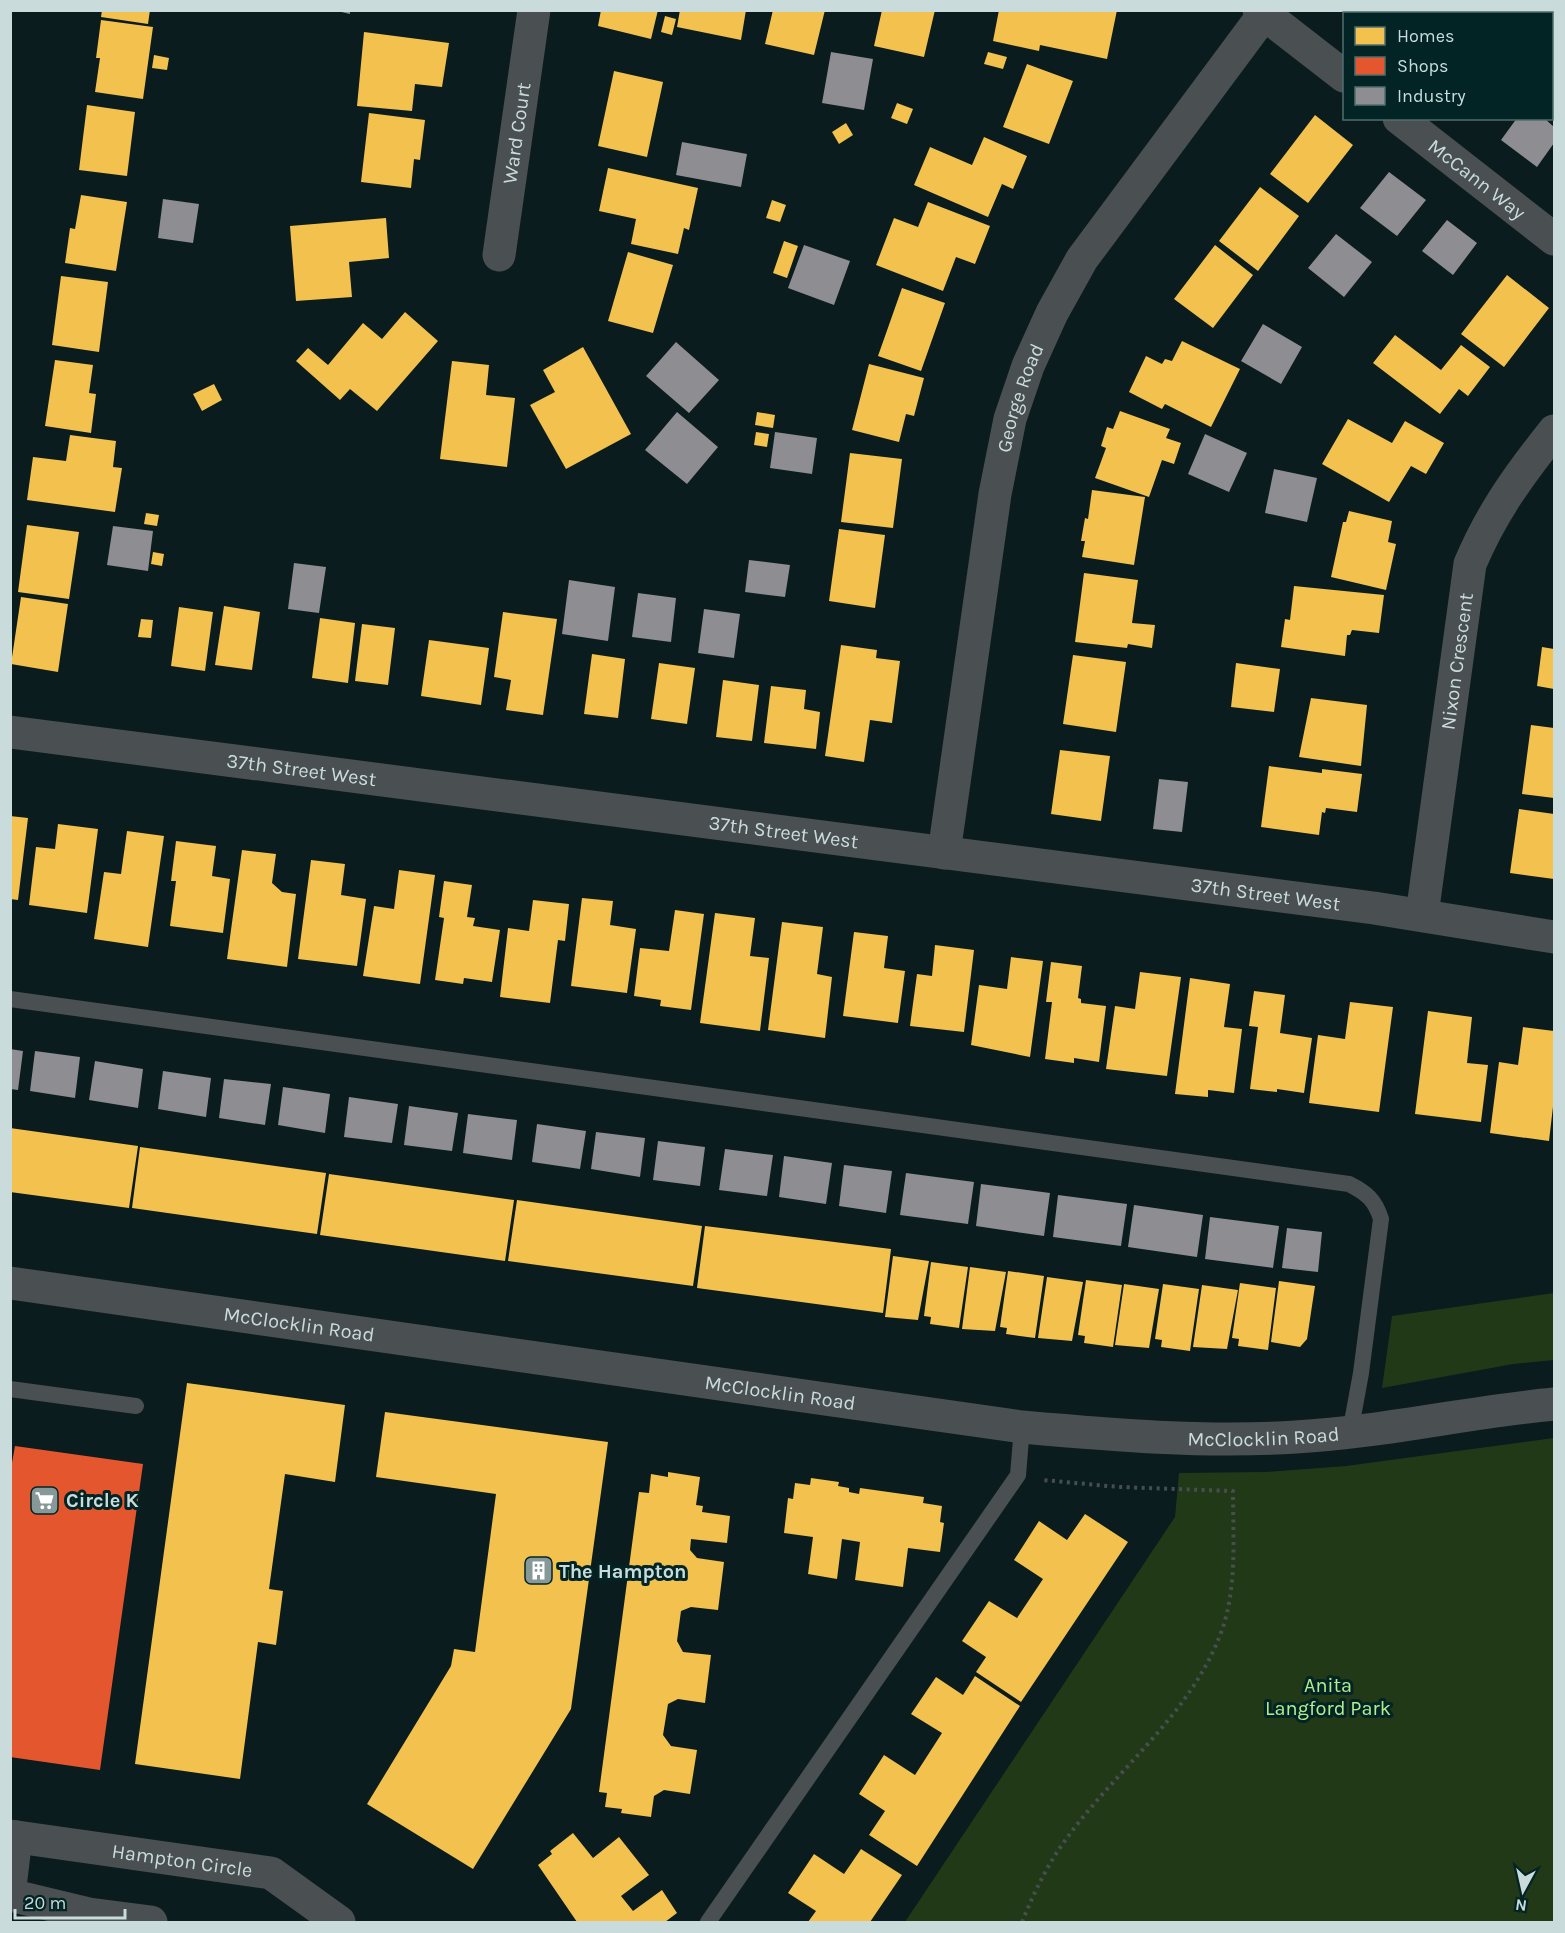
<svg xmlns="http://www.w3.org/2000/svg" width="1565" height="1933" viewBox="0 0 1565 1933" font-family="Karla,sans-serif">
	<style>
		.green { fill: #223917 }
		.homes { fill: #f2c14e }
		.shops { fill: #e4572e }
		.industry { fill: #8d8d92 }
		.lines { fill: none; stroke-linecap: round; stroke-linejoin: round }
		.path { stroke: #464e50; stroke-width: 4; stroke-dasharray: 3 4.5; stroke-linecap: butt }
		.service { stroke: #4a4f51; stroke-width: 16 }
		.minor { stroke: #4a4f51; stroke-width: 33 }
		.tertiary { stroke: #4a4f51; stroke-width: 33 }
		.labels { text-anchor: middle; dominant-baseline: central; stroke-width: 6; stroke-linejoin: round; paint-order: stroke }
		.street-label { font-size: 20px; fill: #c9dbdb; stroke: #022425 }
		.poi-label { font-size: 20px; font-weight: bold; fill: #c9dbdb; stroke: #022425; text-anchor: start }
		.park-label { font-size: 20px; fill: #b2ee8d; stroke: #022425 }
	</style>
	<rect width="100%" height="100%" fill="#0a1c1d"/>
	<!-- green -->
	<path class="green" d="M1554,1293v67l-41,4 -131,24 10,-72z
		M1554,1438v484h-649l270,-405 4,-44 86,-1 81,-6z"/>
	<!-- homes -->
	<path class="homes" d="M102,10h48l-2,14 -47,-7z
		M601,10h57l-7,29 -53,-13z
		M680,10h66l-5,30 -64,-13z
		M773,10h52l-11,45 -49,-11z
		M882,10h53l-11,47 -50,-11z
		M999,10h118l-10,49 -67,-14 -1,6 -46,-10z
		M1398,10h68l-2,4h-68z
		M665,16l11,3 -4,16 -11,-3z
		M101,20l52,7 -10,72 -48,-7 5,-34h-4z
		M364,32l85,11 -7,44 -27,-3 -3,27 -55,-5z
		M988,52l19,5 -4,12 -19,-5z
		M154,55l15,3 -2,12 -15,-2z
		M1027,64l46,17 -24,63 -46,-17z
		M614,71l49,11 -16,75 -49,-11z
		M897,103l16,6 -6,15 -16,-6z
		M87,105l48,7 -8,64 -48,-6z
		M369,113l56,7 -5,40 -6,-1 -3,29 -50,-6z
		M1315,115l38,30 -45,58 -38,-29z
		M846,123l7,12 -14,9 -7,-12z
		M984,137l43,19 -14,33 -11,-5 -14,33 -74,-32 16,-38 42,18z
		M608,168l90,20 -9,42 -5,-2 -6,26 -47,-10 5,-25 -37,-8z
		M1260,187l39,29 -41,55 -39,-30z
		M81,195l46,7 -11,69 -51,-8 5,-35 5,1z
		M772,200l14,5 -6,17 -14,-4z
		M928,202l62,24 -15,38 -19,-7 -13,34 -67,-26 18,-47 24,9z
		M386,218l3,40 -40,4 3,35 -56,4 -6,-75z
		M784,241l14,5 -11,32 -14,-5z
		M1215,245l38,30 -40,53 -39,-29z
		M628,252l45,13 -20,68 -45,-12z
		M1507,275l42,33 -45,59 -43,-33z
		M61,276l47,6 -9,70 -47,-7z
		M902,288l43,15 -24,68 -43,-15z
		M405,312l33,29 -61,70 -27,-22 -10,11 -44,-39 12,-13 20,17 35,-42 19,16z
		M1395,335l46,35 20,-25 29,22 -22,29 -9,-7 -19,25 -67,-51z
		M1182,341l58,28 -29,58 -46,-23 -3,5 -33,-17 17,-36 16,8 3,-5 7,2z
		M583,347l48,87 -65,35 -36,-64 25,-13 -12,-22z
		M55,360l38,5 -4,28 7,1 -5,39 -46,-7z
		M452,361l37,4 -3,30 29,3 -8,69 -67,-8z
		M869,364l55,14 -10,38 -8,-2 -7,28 -47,-12z
		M214,384l8,16 -20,11 -9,-17z
		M1120,411l50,18 -4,9 15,5 -7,21 -12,-4 -13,37 -54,-19 11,-30 -5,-2 6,-19 6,2z
		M757,412l18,3 -2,13 -18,-3z
		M1348,419l44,24 13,-22 39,22 -18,31 -15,-8 -22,36 -67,-38z
		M756,432l13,2 -2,13 -13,-2z
		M70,435l46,6 -3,26 9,1 -7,44 -88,-12 6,-43 33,4z
		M850,453l52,6 -9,69 -52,-6z
		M1092,490l53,7 -11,68 -52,-8 3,-16h-4l4,-23 3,1z
		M1349,511l43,10 -4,21 8,2 -10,46 -55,-13 12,-55h3z
		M146,513l13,2 -2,11 -13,-2z
		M27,525l52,7 -10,67 -51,-7z
		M839,529l46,6 -10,73 -46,-7z
		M153,552l11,2 -2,12 -11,-2z
		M1084,573l54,7 -6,43 23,2 -3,23 -24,-4 -1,4 -52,-6z
		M1294,586l90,9 -5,38 -27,-3 -2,5h-3l-2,21 -64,-9 4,-28 5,1z
		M21,597l47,7 -10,68 -47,-8z
		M224,606l36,6 -8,58 -37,-5z
		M179,607l34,5 -8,59 -34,-5z
		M503,612l54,7 -14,96 -37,-5 5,-30 -17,-3z
		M320,618l35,5 -7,60 -36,-5z
		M141,619l12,1 -2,18 -13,-1z
		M362,624l33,4 -7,57 -33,-4z
		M429,640l60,8 -8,57 -60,-9z
		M841,645l36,5 -1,8 24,3 -8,62 -22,-3 -6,42 -39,-6z
		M1542,647l12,2v40l-17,-3z
		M592,654l33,5 -7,59 -34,-4z
		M1073,655l53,7 -10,70 -53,-8z
		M659,663l36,5 -8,56 -36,-5z
		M1236,663l44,6 -6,43 -43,-5z
		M723,680l36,5 -7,56 -36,-4z
		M771,686l35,4 -2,19 16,3 -4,37 -52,-6z
		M1311,698l56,7 -6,61 -62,-9z
		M1531,725l23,3v70l-32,-4z
		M1060,750l50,6 -9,65 -50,-7z
		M1269,766l53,7v-4l40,5 -5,38 -31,-4 -1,5 -3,-1 -3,23 -58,-8z
		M1519,809l35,5v65l-44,-6z
		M10,816l18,2 -10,82 -8,-1z
		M58,824l40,5 -11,84 -58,-8 7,-58 19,2z
		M127,831l37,5 -16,111 -54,-8 10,-67 17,2z
		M176,841l40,5 -4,30 18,3 -7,54 -53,-7 6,-45h-5z
		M242,850l34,4 -4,29 10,9 14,2 -9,73 -60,-8z
		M311,860l34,4 -4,31 25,4 -9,67 -59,-7z
		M399,870l36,5 -15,109 -57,-8 11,-70 20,3z
		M444,881l28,4 -5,32 8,1 -2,8 27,4 -8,52 -28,-4 -1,6 -28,-4 9,-62 -5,-1z
		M582,898l31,3 -3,24 26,4 -9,64 -56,-7z
		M533,900l36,4 -4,37 -7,-1 -8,63 -50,-6 8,-69 21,3z
		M675,910l29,4 -13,96 -31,-4 1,-6 -27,-4 6,-48 29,3z
		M715,913l40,5 -5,38 19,2 -9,73 -60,-8z
		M782,922l41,5 -6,47 15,3 -7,61 -57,-8z
		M854,932l34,4 -4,32 21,3 -7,52 -55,-7z
		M935,945l39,5 -10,82 -54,-6 7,-52 15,2z
		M1011,957l32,4 -13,96 -59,-12 8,-60 28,4z
		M1051,962l31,4 -4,32 3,1v4l25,3 -7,56 -25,-4v5l-29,-4 7,-57h-6z
		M1140,972l41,5 -14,99 -61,-7 9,-63 20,3z
		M1190,978l40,6 -6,43 18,2 -8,64 -26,-3v7l-33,-3z
		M1254,991l31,4 -5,38 32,5 -8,55 -27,-4v3l-27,-3 8,-62 -9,-1z
		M1350,1002l43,5 -14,105 -70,-9 9,-68 27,4z
		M1428,1011l44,6 -5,46 21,2 -7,57 -66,-8z
		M1523,1027l31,4v67l-5,43 -59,-8 9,-71 19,3z
		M10,1128l128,18 -9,62 -119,-16z
		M140,1147l186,26 -9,61 -185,-26z
		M329,1174l185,26 -9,61 -185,-26z
		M517,1200l185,26 -9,60 -185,-25z
		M705,1226l186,23 -8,64 -186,-25z
		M893,1256l36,5 -11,59 -33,-3z
		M931,1262l37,5 -9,61 -29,-4 1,-7 -7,-1z
		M970,1267l36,5 -11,59 -33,-2z
		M1008,1271l36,5 -9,62 -29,-4 1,-6 -7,-1z
		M1047,1277l36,5 -11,59 -34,-3z
		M1086,1280l36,5 -9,62 -29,-4 1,-7 -7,-1z
		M1279,1281l36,5 -8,53 -7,8 -29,-5z
		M1240,1283l36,5 -8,62 -30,-4 1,-7 -7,-1z
		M1124,1284l35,5 -10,59 -34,-3z
		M1163,1284l36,5 -9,62 -29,-4 1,-7 -7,-1z
		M1202,1285l36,5 -11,59 -34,-2z
		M187,1383l158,22 -10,77 -50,-8 -16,115 14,2 -7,54 -18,-3 -18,137 -105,-15z
		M385,1412l223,30 -37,267 -98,160 -106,-65 84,-138 3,-17 21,3 21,-158 -120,-17z
		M668,1472l32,5 -4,28 7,1 -1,6 28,4 -3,27 -36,-4 -1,11 7,8 27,4 -6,48 -27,-3 -10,4 -4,30 6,11 28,3 -6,48 -27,-4 -10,5 -5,31 8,11 26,4 -7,44 -26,-4 -10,6 -3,21 -30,-4 1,-4 -17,-2 2,-14 -8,-1 40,-300 10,1 2,-19 17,3z
		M811,1478l28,4 -1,4 11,2v4l10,2 1,-6 64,9 -1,6 19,3 -2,16 4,1 -4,29 -32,-4 -5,39 -48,-7 5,-38 -18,-3 -5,40 -29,-5 5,-37 -29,-4 4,-35 5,1 2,-16 15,2z
		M1085,1514l43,28 -107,160 -45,-30 10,-15 -24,-16 27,-40 28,17 26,-39 -29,-19 25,-39 28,19z
		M975,1676l45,30 -103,160 -48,-31 16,-24 -26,-17 25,-39 31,20 27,-42 -31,-19 25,-37 27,18z
		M573,1833l20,25 26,-21 30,38 -28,21 12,15 29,-21 15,23 -12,9h-88l-39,-57 14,-11 -2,-3z
		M861,1849l41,26 -32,47h-62l8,-11 -28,-18 26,-39 30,20z"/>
	<!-- shops -->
	<path class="shops" d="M15,1446l128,18 -43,306 -90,-13v-283z"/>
	<!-- industry -->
	<path class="industry" d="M333,10h17v4z
		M831,52l42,7 -9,51 -42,-7z
		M1517,118h27l10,9v16l-17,24 -36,-27z
		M682,142l65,12 -6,33 -65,-12z
		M1389,172l37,28 -29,36 -37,-28z
		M163,199l36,5 -6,39 -35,-5z
		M1447,220l30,23 -24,32 -31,-24z
		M1336,234l36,28 -28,35 -36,-29z
		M804,245l46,16 -16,44 -46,-17z
		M1263,324l39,23 -21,37 -40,-23z
		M676,342l43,38 -30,33 -43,-37z
		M677,412l41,35 -31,37 -42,-34z
		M775,432l42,6 -5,36 -42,-6z
		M1205,434l42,19 -18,39 -41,-18z
		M1274,469l43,9 -10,44 -42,-9z
		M113,526l40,5 -5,40 -41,-6z
		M749,560l41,5 -5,32 -40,-5z
		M294,563l32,4 -7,46 -31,-4z
		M569,580l46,7 -7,54 -46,-7z
		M638,593l38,5 -5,44 -39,-5z
		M704,609l36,5 -6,44 -36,-5z
		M1159,779l29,3 -6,50 -29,-3z
		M10,1049l13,2 -5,39 -8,-1z
		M35,1051l45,6 -5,41 -45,-7z
		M95,1061l48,8 -5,39 -49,-8z
		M163,1071l48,7 -5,39 -48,-8z
		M224,1079l47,5 -6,41 -46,-7z
		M283,1087l47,7 -5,39 -47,-8z
		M349,1097l49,7 -6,39 -48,-6z
		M409,1106l49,7 -6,38 -48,-6z
		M468,1114l49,6 -5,40 -49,-7z
		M537,1124l49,7 -6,38 -48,-7z
		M596,1132l49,6 -5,39 -49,-8z
		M658,1141l47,6 -5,39 -47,-6z
		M725,1149l48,6 -6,41 -48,-6z
		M784,1156l48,7 -6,41 -47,-7z
		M844,1165l48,6 -6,42 -47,-7z
		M906,1173l68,9 -6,42 -68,-9z
		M981,1184l69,9 -6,43 -68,-10z
		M1058,1195l69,9 -6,42 -68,-9z
		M1134,1205l69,10 -6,42 -69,-10z
		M1210,1217l69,9 -6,42 -68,-9z
		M1287,1228l35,4 -4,40 -36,-4z"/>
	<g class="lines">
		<!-- path -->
		<path class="path" d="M1022,1922c9,-22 19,-44 32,-65 51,-81 137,-137 169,-230 14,-43 10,-91 10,-136l-114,-4 -76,-7"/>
		<!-- service -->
		<path class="service" d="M10,999l1339,185c18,9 26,16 32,35l-20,154 -11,60
			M10,1389l126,17
			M708,1922l310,-447 4,-48"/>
		<!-- minor -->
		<g class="minor">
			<path d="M1259,10l85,66"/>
			<path id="s1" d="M1399,118l155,121"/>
			<path id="s2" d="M499,255l35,-245"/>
			<path id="s3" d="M10,732l1364,176 180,29"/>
			<path id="s4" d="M944,853l51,-359 15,-75 18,-53 24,-53 30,-54 185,-249"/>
			<path id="s5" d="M1422,915l48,-351c22,-52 49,-89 84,-133"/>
			<path d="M10,1887l6,-50"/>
		</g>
		<!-- tertiary -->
		<g class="tertiary">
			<path id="s6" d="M10,1283l1012,144c91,8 183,16 274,10 87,-5 172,-25 258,-33"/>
			<path id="s7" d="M10,1836l261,37 68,49"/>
			<path d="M10,1895l79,19 62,8"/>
		</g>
	</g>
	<!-- icons -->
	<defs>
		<symbol id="supermarket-square" viewBox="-11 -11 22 22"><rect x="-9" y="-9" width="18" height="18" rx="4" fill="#869898" stroke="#022425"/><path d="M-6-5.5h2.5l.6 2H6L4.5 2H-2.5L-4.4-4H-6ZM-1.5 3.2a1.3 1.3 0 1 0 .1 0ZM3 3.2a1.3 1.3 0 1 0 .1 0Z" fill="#fff"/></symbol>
		<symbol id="building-square" viewBox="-11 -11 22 22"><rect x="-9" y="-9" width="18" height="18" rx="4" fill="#869898" stroke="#022425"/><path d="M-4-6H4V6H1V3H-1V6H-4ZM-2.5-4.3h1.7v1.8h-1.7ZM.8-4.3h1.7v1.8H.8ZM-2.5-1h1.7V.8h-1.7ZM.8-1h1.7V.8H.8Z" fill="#fff"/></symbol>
	</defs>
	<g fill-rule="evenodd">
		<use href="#supermarket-square" x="28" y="1484" width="33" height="33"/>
		<use href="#building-square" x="522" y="1554" width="33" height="33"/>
	</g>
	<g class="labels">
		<!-- street labels -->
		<g class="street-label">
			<text stroke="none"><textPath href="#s2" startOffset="123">Ward Court</textPath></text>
			<text stroke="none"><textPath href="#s1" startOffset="99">McCann Way</textPath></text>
			<text stroke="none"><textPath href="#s4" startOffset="462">George Road</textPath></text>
			<text stroke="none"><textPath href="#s5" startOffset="256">Nixon Crescent</textPath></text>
			<text stroke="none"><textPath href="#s3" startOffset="294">37th Street West</textPath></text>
			<text stroke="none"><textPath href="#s3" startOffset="780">37th Street West</textPath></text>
			<text stroke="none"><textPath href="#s3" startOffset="1266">37th Street West</textPath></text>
			<text stroke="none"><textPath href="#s6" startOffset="292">McClocklin Road</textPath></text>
			<text stroke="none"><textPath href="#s6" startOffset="778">McClocklin Road</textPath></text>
			<text stroke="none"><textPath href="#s6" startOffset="1264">McClocklin Road</textPath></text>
			<text stroke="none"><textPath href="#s7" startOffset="174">Hampton Circle</textPath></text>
		</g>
		<!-- poi labels -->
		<g class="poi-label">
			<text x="66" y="1500">Circle K</text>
			<text x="559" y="1571">The Hampton</text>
		</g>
		<!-- park labels -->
		<g class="park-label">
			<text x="1328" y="1685">Anita<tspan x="1328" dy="23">Langford Park</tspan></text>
		</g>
	</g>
	<!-- border -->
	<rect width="1565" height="1933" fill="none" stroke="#c9dbdb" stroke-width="24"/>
	<!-- legend -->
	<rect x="1343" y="12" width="210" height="108" fill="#022425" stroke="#526d6e" stroke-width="1.5"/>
	<rect x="1355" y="27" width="30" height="18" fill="#f2c14e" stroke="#526d6e" stroke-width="1.5"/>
	<text x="1397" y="42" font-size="18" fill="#c9dbdb">Homes</text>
	<rect x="1355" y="57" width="30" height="18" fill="#e4572e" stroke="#526d6e" stroke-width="1.5"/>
	<text x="1397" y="72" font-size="18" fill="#c9dbdb">Shops</text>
	<rect x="1355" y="87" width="30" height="18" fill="#8d8d92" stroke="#526d6e" stroke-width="1.5"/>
	<text x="1397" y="102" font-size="18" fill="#c9dbdb">Industry</text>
	<!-- north arrow -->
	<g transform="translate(1523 1891) rotate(188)" stroke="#022425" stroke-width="4.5" paint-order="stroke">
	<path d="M0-4.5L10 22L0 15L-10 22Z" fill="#c9dbdb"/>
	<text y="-9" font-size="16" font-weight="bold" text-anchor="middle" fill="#c9dbdb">N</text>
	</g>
	<!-- scale -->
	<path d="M15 1909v9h110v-9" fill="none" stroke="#c9dbdb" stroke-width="3"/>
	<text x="24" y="1909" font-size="18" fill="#c9dbdb" stroke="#022425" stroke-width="4.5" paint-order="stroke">20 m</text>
</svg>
